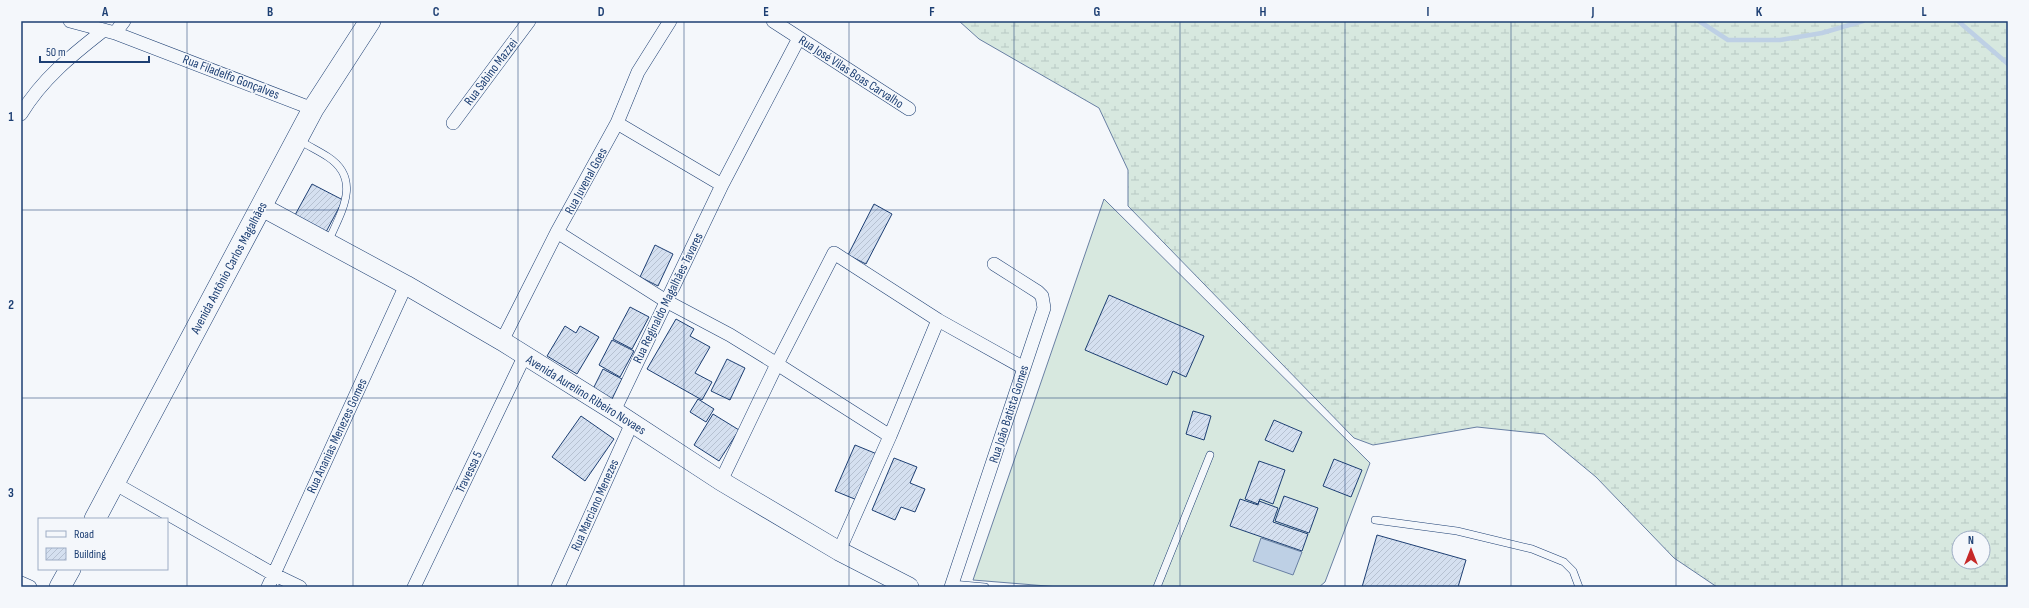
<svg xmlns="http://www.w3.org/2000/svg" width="2029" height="608" viewBox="0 0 2029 608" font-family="'Sofia Sans Condensed',sans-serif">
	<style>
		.wetland { fill: url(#wetland-marsh); stroke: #687fa3; fill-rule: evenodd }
		.garden { fill: #d7e8df; stroke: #687fa3 }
		.water { fill: #bed0e5; stroke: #687fa3 }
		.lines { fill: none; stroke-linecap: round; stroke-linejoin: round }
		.stream { stroke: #bed0e5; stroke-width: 4.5 }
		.building { fill: url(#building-hatch); stroke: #1d3f73 }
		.lane-casing { stroke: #1d3f73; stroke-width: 8 }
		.street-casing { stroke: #1d3f73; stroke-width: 14 }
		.secondary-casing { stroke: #1d3f73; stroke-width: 20 }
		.primary-casing { stroke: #1d3f73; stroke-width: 22 }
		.lane { stroke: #f4f7fb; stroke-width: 7 }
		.street { stroke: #f4f7fb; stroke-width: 13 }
		.secondary { stroke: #f4f7fb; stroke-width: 19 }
		.primary { stroke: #f4f7fb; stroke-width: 21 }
		.grid { fill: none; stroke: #1d3f73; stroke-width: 1; stroke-opacity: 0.55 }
		.labels { text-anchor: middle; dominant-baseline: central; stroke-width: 3; stroke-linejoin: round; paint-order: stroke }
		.street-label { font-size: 13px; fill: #1d3f73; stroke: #f4f7fb }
		.neatline { fill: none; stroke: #1d3f73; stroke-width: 1.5 }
		.grid-label { font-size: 13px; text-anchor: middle; font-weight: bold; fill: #1d3f73 }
	</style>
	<defs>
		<pattern id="wetland-marsh" width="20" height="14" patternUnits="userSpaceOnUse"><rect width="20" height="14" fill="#d7e8df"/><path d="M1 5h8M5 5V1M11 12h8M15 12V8" fill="none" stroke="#b8c8c3"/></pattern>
		<pattern id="building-hatch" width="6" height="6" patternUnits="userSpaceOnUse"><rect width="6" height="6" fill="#d5e0f0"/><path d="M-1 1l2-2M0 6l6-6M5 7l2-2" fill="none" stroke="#b6c1d1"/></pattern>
	</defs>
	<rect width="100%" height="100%" fill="#f4f7fb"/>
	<!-- wetland -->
	<path class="wetland" d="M959,21h1049v566h-291l-43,-29 -78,-81 -52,-43 -67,-7 -104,18 -19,-7 -226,-232v-36l-29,-62 -120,-69zM1959,538h24v24h-24z"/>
	<!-- garden -->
	<path class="garden" d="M1104,199l266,264 -45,119 -6,5h-260l-86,-7z"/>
	<!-- water -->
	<path class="water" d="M1261,538l41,14 -9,23 -40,-14z"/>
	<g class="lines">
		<!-- stream -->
		<path class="stream" d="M1699,21l29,19h52l42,-7 41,-12
			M1958,21l50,43"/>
	</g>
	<!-- building -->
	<path class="building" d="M312,184l31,16 -17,32 -31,-17z
		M874,204l18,10 -26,50 -18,-9z
		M655,245l18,9 -15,32 -18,-9z
		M1109,295l95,41 -18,41 -13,-6 -6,14 -82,-35z
		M630,307l19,10 -17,32 -19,-10z
		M676,319l18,10 -4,7 20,11 -15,26 17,9 -10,18 -55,-31z
		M565,326l11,7 4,-7 19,11 -22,37 -30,-18z
		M612,340l22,11 -14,26 -21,-12z
		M727,359l18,9 -15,32 -19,-9z
		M603,369l19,10 -11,22 -19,-10z
		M698,399l16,10 -8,13 -16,-10z
		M1193,411l18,5 -7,24 -18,-6z
		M713,414l26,16 -20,31 -25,-16z
		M581,416l33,23 -29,42 -33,-24z
		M1274,420l28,12 -9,20 -28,-12z
		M855,445l22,9 -20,46 -22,-9z
		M894,458l23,9 -7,16 15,6 -10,23 -14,-5 -6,13 -23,-10z
		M1334,459l28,11 -11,27 -28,-11z
		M1259,461l26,9 -12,34 -13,-5 -2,5 -13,-5z
		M1284,496l34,12 -9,25 -34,-12z
		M1240,499l18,6 1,-4 19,7 -5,14 35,12 -6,17 -72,-25z
		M1377,535l89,25 -8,27h-96z"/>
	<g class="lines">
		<defs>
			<path id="lane" d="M299,140c9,6 20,11 29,17 35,23 12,57 0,85
				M1375,520l82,11 75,18 32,13 9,9 6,16
				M952,584l33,3
				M1157,587l53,-132"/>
			<path id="street" d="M70,21l45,12 198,76
				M773,21l136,88
				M115,33l9,-12
				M21,114c21,-35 51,-59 83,-84
				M453,123l76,-102
				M617,123l105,62
				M557,232l109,69 64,34 47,29 113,72
				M502,341l55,-109 60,-109 21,-51 32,-51
				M614,411l108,-226 77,-147
				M721,481l56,-117 57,-111 104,67 86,48
				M114,483l159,91 27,13
				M839,551l51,-115 48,-116
				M21,583l9,4
				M268,587l138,-302
				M414,587l110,-230
				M558,587l74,-164
				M951,587l93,-279 -2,-12 -4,-4 -44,-28"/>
			<path id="secondary" d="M262,207l144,78 96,56 112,70 107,70 118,70 70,36"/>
			<path id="primary" d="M95,519l218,-410 57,-88
				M60,587l10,-18"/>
		</defs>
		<!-- lane casing -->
		<use href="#lane" class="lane-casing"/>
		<!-- street casing -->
		<use href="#street" class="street-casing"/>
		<!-- secondary casing -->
		<use href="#secondary" class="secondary-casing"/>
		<!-- primary casing -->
		<use href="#primary" class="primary-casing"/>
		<!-- lane -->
		<use href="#lane" class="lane"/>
		<!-- street -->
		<use href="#street" class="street"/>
		<!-- secondary -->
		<use href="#secondary" class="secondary"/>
		<!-- primary -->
		<use href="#primary" class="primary"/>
	</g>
	<!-- grid -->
	<path class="grid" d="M187,21v566M353,21v566M518,21v566M684,21v566M849,21v566M1014,21v566M1180,21v566M1345,21v566M1511,21v566M1676,21v566M1842,21v566M21,210h1987M21,398h1987"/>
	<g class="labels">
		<!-- street labels -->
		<g class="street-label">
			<text transform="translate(491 72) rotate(-53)">Rua Sabino Mazzei</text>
			<text transform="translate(851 72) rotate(33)">Rua José Vilas Boas Carvalho</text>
			<text transform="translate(231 77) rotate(21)">Rua Filadelfo Gonçalves</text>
			<text transform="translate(586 181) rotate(-61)">Rua Juvenal Goes</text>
			<text transform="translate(229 268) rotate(-62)">Avenida Antônio Carlos Magalhães</text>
			<text transform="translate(668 298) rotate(-64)">Rua Reginaldo Magalhães Tavares</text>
			<text transform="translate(586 395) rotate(32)">Avenida Aurelino Ribeiro Novaes</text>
			<text transform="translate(1009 414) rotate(-72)">Rua João Batista Gomes</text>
			<text transform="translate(337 436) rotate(-65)">Rua Ananias Menezes Gomes</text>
			<text transform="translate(469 472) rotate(-64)">Travessa 5</text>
			<text transform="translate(595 505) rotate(-66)">Rua Marciano Menezes</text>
		</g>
	</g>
	<!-- border -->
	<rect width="2029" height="608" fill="none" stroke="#f4f7fb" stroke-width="44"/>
	<!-- legend -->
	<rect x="38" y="518" width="130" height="52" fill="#f4f7fb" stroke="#9eadc5"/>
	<rect x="46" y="531" width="20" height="6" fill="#f4f7fb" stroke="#9eadc5"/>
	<text x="74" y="538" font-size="12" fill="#1d3f73">Road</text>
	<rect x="46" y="548" width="20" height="12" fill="url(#building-hatch)" stroke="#9eadc5"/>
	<text x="74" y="558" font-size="12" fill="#1d3f73">Building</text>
	<!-- north arrow -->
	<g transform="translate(1971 550)"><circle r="19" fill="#f4f7fb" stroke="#9eadc5"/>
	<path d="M0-3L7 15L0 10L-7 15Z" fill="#c62828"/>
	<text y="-6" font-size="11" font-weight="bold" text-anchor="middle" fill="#1d3f73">N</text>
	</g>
	<!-- scale -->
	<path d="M40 56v6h109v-6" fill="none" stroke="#1d3f73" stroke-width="2"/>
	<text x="46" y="56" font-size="12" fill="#1d3f73" stroke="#f4f7fb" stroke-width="3" paint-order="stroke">50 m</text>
	<rect x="22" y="22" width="1985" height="564" class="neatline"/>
	<g class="grid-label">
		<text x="105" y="16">A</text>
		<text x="270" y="16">B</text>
		<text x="436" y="16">C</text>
		<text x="601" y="16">D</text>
		<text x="766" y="16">E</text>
		<text x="932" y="16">F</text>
		<text x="1097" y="16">G</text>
		<text x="1263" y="16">H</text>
		<text x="1428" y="16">I</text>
		<text x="1593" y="16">J</text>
		<text x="1759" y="16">K</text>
		<text x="1924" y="16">L</text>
		<text x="11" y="121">1</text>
		<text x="11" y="309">2</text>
		<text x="11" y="497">3</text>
	</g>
</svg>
